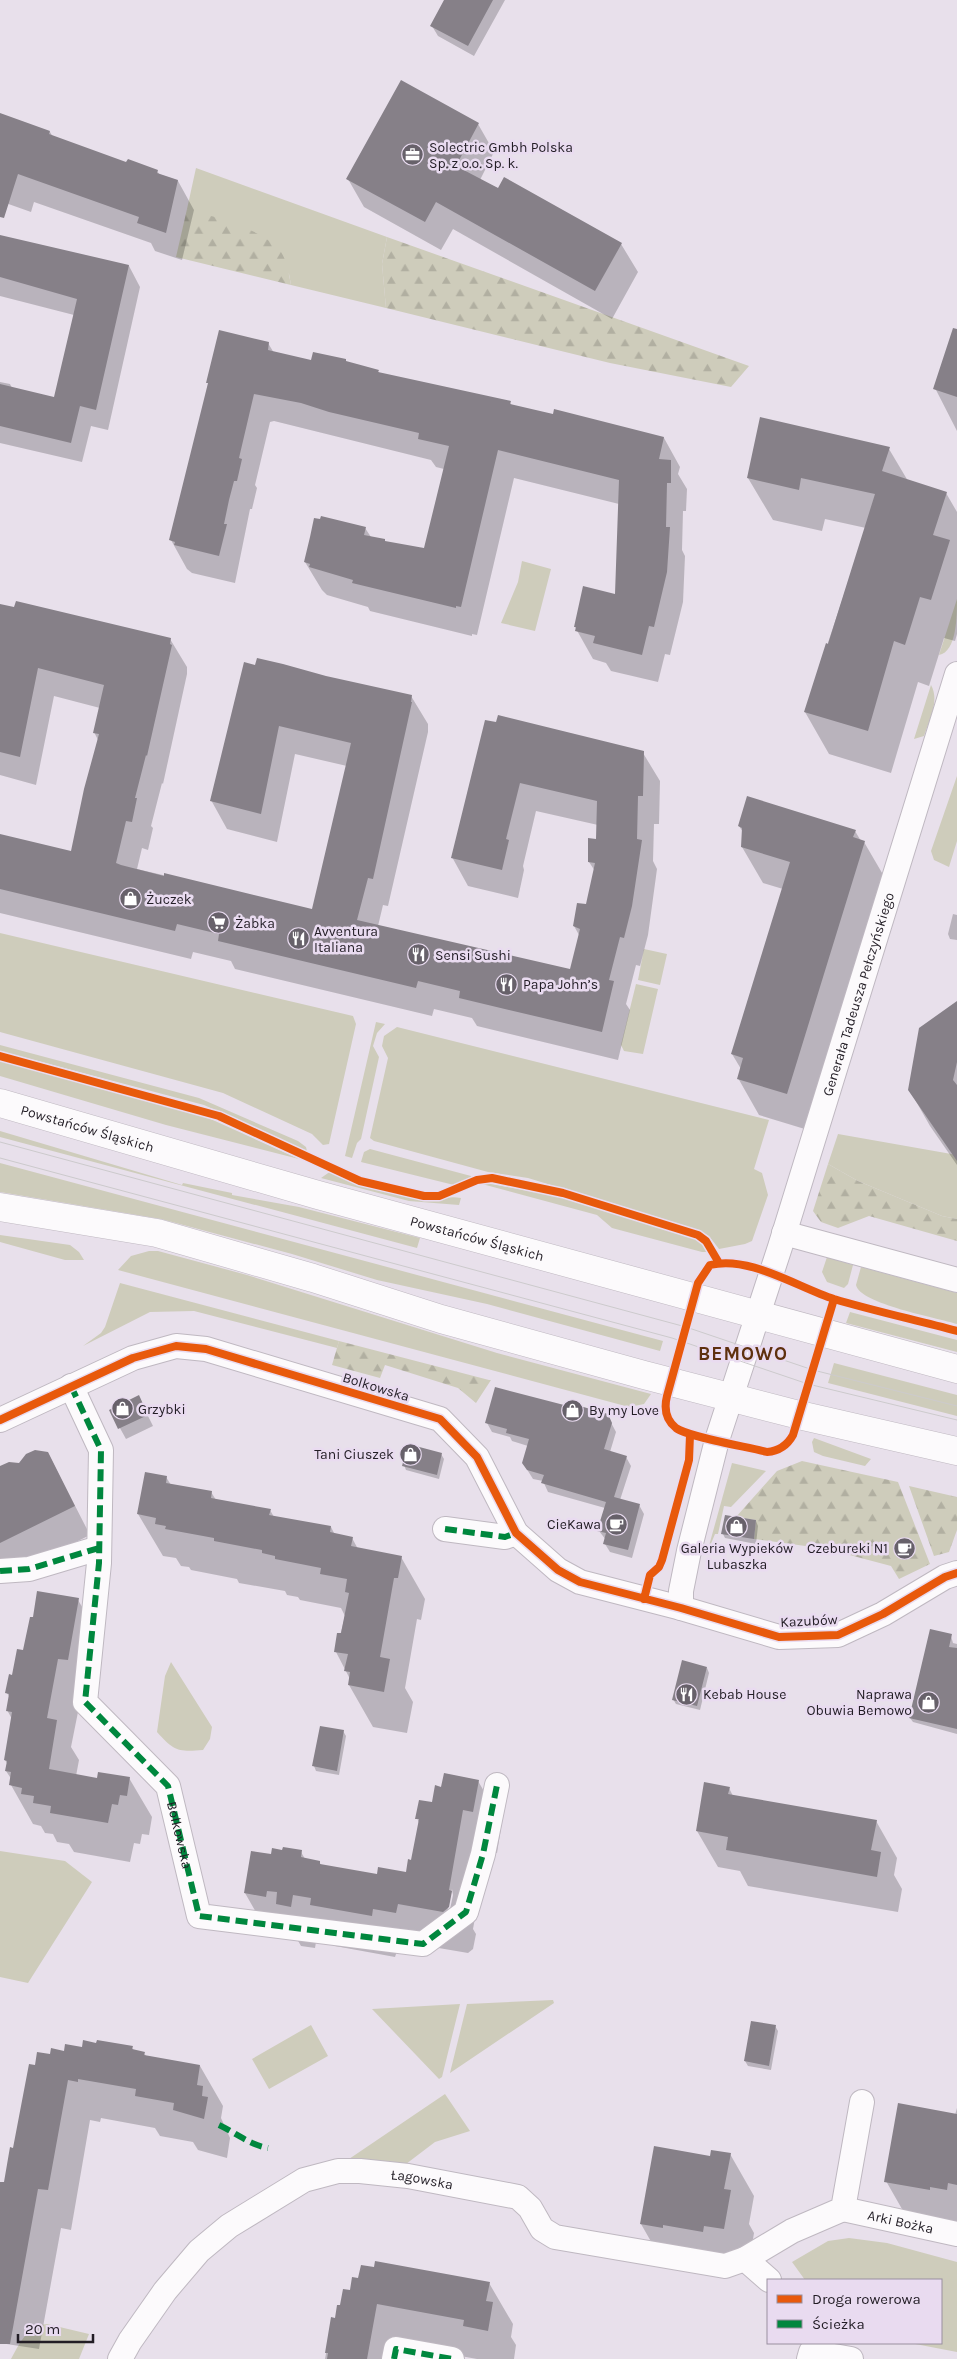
<svg xmlns="http://www.w3.org/2000/svg" width="957" height="2359" viewBox="0 0 957 2359" font-family="Karla,sans-serif">
	<style>
		.green { fill: #ceccbb }
		.forest { fill: url(#forest-firs) }
		.shadow { fill: #0003; fill-rule: evenodd }
		.building { fill: #868088 }
		.lines { fill: none; stroke-linecap: round; stroke-linejoin: round }
		.minor-casing { stroke: #bfb8c1; stroke-width: 26 }
		.secondary-casing { stroke: #bfb8c1; stroke-width: 29 }
		.minor { stroke: #fcfafc; stroke-width: 24 }
		.secondary { stroke: #fcfafc; stroke-width: 28 }
		.tram { stroke: #cccacc; stroke-width: 1 }
		.quiet { stroke: #00873e; stroke-width: 6; stroke-dasharray: 12 6; stroke-linecap: butt }
		.cycleway-casing { stroke: #e9dbf0; stroke-width: 11 }
		.cycleway { stroke: #e8590c; stroke-width: 8 }
		.labels { text-anchor: middle; dominant-baseline: central; stroke-width: 5; stroke-linejoin: round; paint-order: stroke }
		.poi-label { font-size: 14px; fill: #221d25; stroke: #e9dbf0; text-anchor: start }
		.street-label { font-size: 14px; fill: #221d25; stroke: #e9dbf0 }
		.district-label { font-size: 19px; font-weight: bold; letter-spacing: 1px; fill: #5e300e; stroke: #e9dbf0 }
	</style>
	<defs>
		<pattern id="forest-firs" width="22" height="20" patternUnits="userSpaceOnUse" patternTransform="scale(1.25)"><rect width="22" height="20" fill="#ceccbb"/><path d="M5 1l3.5 6h-7zM16 11l3.5 6h-7z" fill="#b1afa1"/></pattern>
	</defs>
	<rect width="100%" height="100%" fill="#e8e0eb"/>
	<!-- green -->
	<path class="green" d="M196,168l191,69 -5,27 4,44 -95,-23 -2,-11 -102,-65z
		M522,561l29,8 -16,62 -34,-8 17,-41z
		M957,599c0,16 0,53 -18,56z
		M931,685c9,16 -2,35 -7,51l-10,3z
		M957,776v65l-8,26 -15,-7 -3,-9z
		M0,933l353,83 3,8 -27,120 -6,1 -11,-11 -89,-41 -223,-61z
		M644,949l23,5 -7,31 -22,-5z
		M636,984l22,5 -15,65 -19,-3 -3,-6z
		M376,1022l9,2 -8,9 -4,13 6,11 -18,82 -4,4 -5,15 -7,-2z
		M397,1027l372,93 -15,49 8,4 6,22 -16,46 -7,3 -26,5 -10,-13 -14,-7 -167,-51 -40,-6 -114,-31 -4,-3 18,-80 -6,-12 2,-10z
		M0,1045l199,53 99,43 8,6 1,4 -103,-46 -204,-54z
		M0,1061l204,55 95,43 -133,-34 -166,-49z
		M0,1131l182,54 1,-2 49,10v2l67,12 121,31 -3,10 -417,-111z
		M838,1134l119,21v64l-15,-3 -84,-35 -30,-17z
		M370,1149l101,27 1,2 -18,7 -93,-23 3,-10z
		M0,1163l663,178 -3,10 -173,-47 -110,-24 -85,-26 -131,-35 -161,-27z
		M331,1171l30,13 58,16c15,2 27,-5 42,-2l-2,7 -50,-4 -88,-23z
		M482,1184h9l66,12 141,44 7,6 4,6h-7l-90,-24 -15,-13z
		M0,1235l70,10 9,7 5,8h-19l-65,-18z
		M149,1251h9l89,24 250,78 154,41 -7,10 -15,3 -511,-137 13,-14z
		M827,1257l26,8 -5,19 -4,4 -17,-6 -5,-10z
		M861,1267l96,26v31c-19,-6 -97,-20 -101,-39z
		M120,1283l219,58 -2,7 -143,-37 -44,1 -67,34 18,-13 4,-6z
		M850,1312l107,28v12l-111,-29z
		M834,1363l123,32v21l-129,-33z
		M814,1438l57,21 -6,7 -42,-10 -9,-4 -2,-10z
		M732,1463l34,8 -35,36 -7,-1 -6,28h-3l-8,19z
		M171,1662l41,65 -2,12 -7,11c-25,2 -29,1 -46,-18l8,-56z
		M0,1851l65,10 27,21 -64,101 -28,-6z
		M553,2000l1,3 -104,70 17,-69z
		M460,2004l-18,73 -3,2 -67,-70z
		M311,2025l17,31 -59,33 -17,-30z
		M445,2094l25,37 -35,11 -29,22 -57,-5z
		M849,2238l38,5 70,19v90l-47,-9h31v-63h-136l-13,-18 36,-21z
		M47,2324l42,10 -10,25h-68c9,-16 16,-33 36,-35z"/>
	<!-- forest -->
	<path class="forest" d="M187,209c25,7 79,21 94,43 6,9 8,23 10,33l-115,-28z
		M387,237l362,129 -18,21 -121,-24 -224,-55 -4,-44z
		M828,1164l30,17 84,35 15,3v22l-88,-25 -31,12 -17,-6 -8,-11z
		M339,1341l150,39h2l-15,23 -18,-15 -73,-23 -5,13 -48,-13z
		M802,1461l96,21 32,82 -31,15 -8,-13 -64,-17 -73,-10 2,-19 -20,-3 41,-46z
		M909,1486l48,11v33l-8,22 -15,4z"/>
	<!-- shadow -->
	<path class="shadow" d="M446,0h59l-31,56 -36,-20 -6,-10z
		M0,114l50,18 3,5 74,27 30,7 3,4 18,6 16,29 -12,50 -27,-9 -4,-8 -117,-41 -3,10 -31,-11z
		M478,124l16,28 -14,28 141,64 17,28 -26,47 -159,-90 -12,21 -77,-43 -16,-28z
		M0,236l129,30 11,21 -32,143 -17,-4 -9,36 -82,-19v-61l10,2 2,4 43,10 19,-83 -74,-19z
		M268,343l6,10 38,9h34l32,9 2,3 130,28 2,4 152,32 16,29 -2,7 9,15 -1,22h-3l-1,39 3,6 -2,46 -13,53 -5,-1 -7,28 -47,-11 -5,-8 -13,-4 -18,-32 42,-32 2,-91 -105,-26 -37,157 -5,-1v2l-102,-25 -2,-4 -41,-12 -5,-5 -17,-28 60,-34 6,9 15,6 39,7 19,-81 -8,-2 -5,-7 -157,-39 -4,1 -15,63 2,3 -5,21h-2l-15,74 -43,-10 -5,-4 -16,-29 38,-155 -1,-2z
		M957,343v88l-22,-43z
		M889,449l19,32 38,12 11,19v122l-2,7 -11,-3 -15,48 -11,-4 -27,91 -62,-19 -24,-42 61,-184 -41,-9 -3,12 -49,-11 -25,-42z
		M0,619l170,20 17,28v7l-24,110 -1,-1 -11,43 2,2 -5,22 -6,-2 -5,21 176,41 34,-144 -52,-12 -18,88 -50,-13 -16,-29 34,-136 80,13 86,19 17,28v8l-40,174 -5,-1 -5,21 193,45 8,-36 -5,-9 13,-21 8,-34 -6,-9 8,-21 1,-16 -62,-14 -13,55 1,4 -6,28 -50,-12 -16,-29 34,-136 157,32 17,28 -1,43h-5l-1,37 4,8 -9,66 -8,31 -4,-1 -10,39 4,6 -12,50 -141,-34 -5,-8 -38,-9 -2,7 -197,-47 -4,-8 -38,-9 -2,7 -191,-46v-77l72,17 26,-113 -4,-8 6,-24 -46,-12 -18,89 -36,-10z
		M739,826l116,5 6,10 3,1 21,36 -77,252 -49,-15 -21,-37 3,-9 -9,-15 51,-165 -20,-6 -21,-36 1,-15z
		M953,914l4,1v25l-7,-1 -2,-5z
		M957,1003v162l-27,-39 -21,-37z
		M565,1407l42,8 9,17 -6,20 16,5 5,9 -11,34 19,5 5,9 -12,44 -22,-6 -5,-8 1,-4 -7,-9 6,-23 -57,-16 -5,-11 -10,-2 -10,-16 5,-17 -16,-5 -2,-4 -18,-5 -5,-9z
		M144,1408l9,18 -27,13 -16,-29z
		M48,1453l42,82 -90,45v-112l20,-4z
		M441,1454l3,5 -5,20 -33,-9 -2,-5z
		M166,1477l5,8 40,7 5,8 54,10 4,7 57,10 4,8 17,3 6,11 43,8 24,42 -4,21 -4,-1 -12,69 8,14 -6,31 -34,-6 -24,-42 1,-6 -14,-27 9,-36 -4,-8 -41,-8 -2,-3 -11,-2 -2,-4 -46,-8 -2,-4 -46,-9 -2,-3 -8,-1 -5,-8 -13,-2 -25,-42z
		M756,1521l2,5 -2,18 -31,-6 -2,-4z
		M78,1600l23,39 -20,58 -10,50 8,13 -3,16 22,4 31,-2 23,39 -3,18 -7,-1 -2,10 -6,-1 -4,19 -56,-10 -5,-8 -12,-2 -4,-8 -8,-1 -4,-7 -8,-2 -22,-39 1,-5 -6,-9 2,-6 -3,-5 7,-41 -5,-9 3,-12 -3,-5 6,-17 11,-25z
		M951,1636l2,7 4,1v90l-44,-12 -3,-4z
		M707,1668l2,5 -9,37 -24,-6 -3,-5z
		M343,1731l3,5 -7,39 -23,-4 -2,-5z
		M478,1781l24,41 -5,31 -10,-2 -14,78 3,5 -3,15 -5,4 -47,-8 -24,6 -2,6 -60,-11 -4,-7 -14,-3 -2,12 -14,-2 -8,-14 -24,3 -24,-42 27,-37 29,-4 4,7 14,3 3,4 56,10 29,-2 5,-13 7,-38 -2,-5 16,-15 9,-15zM452,1889l1,6 -4,19 -2,-1z
		M729,1788l4,8 143,25 21,37 -3,17 8,14 -4,23 -150,-26 -8,-15 -22,-4 -21,-36z
		M775,2026l3,5 -7,39 -23,-4 -3,-5z
		M132,2047l2,4 10,2 2,3 54,10 23,40 -2,12 9,20 -3,20 -29,-8 -5,-8 -33,-6 -5,-8 -54,-10 -1,4 -10,-2 -19,110 -10,-2 -22,121 -39,-6v-160l5,1 31,-117 15,-11 15,-4 17,-3z
		M957,2108v121l-47,-6 -24,-42 69,-66z
		M730,2154l24,42 -5,28 5,9 -6,37 -83,-4 -24,-42 70,-67z
		M489,2283l24,41 -2,13 5,8 -2,14h-37l-77,-14 -2,14h-73l7,-40 4,1 2,-14z"/>
	<!-- building -->
	<path class="building" d="M444,0h49l-25,46 -38,-20z
		M401,80l78,43 -23,43 42,22 6,-11 118,66 -27,48 -159,-89 -11,20 -79,-43z
		M0,113l50,18 -1,3 77,28 2,-3 30,11 -1,3 21,7 -12,53 -29,-10 2,-6 -121,-43 -14,44 -4,-1z
		M0,235l129,30 -33,145 -16,-4 -9,37 -71,-17v-42l54,13 23,-98 -77,-22z
		M953,328l4,1v68l-24,-8z
		M219,330l50,12 -1,8 43,10 2,-8 33,7v2l33,9 -1,2 133,29 -1,3 43,10 1,-5 110,28 -5,22 12,1v23h-4l-1,44h4l-3,45 -13,55 -5,-1 -7,29 -49,-12 2,-7 -20,-5 1,-4h-2l9,-41 32,8 4,-114 -121,-30 -37,157 -5,-1v2l-104,-25 1,-3 -44,-13 1,-3 -6,-2 6,-25 4,-19 6,1 1,-3 45,11 -2,8 21,4v2l39,7 25,-102 -31,-7 1,-6 -90,-21 -28,-9 -47,-9 -15,64 3,1 -5,22h-3l-5,19 -5,24h3l-8,32 -45,-11 1,-3 -6,-2 39,-157h-2z
		M760,417l130,30 -8,24 65,21 -14,43 17,5 -19,60 -11,-3 -15,48 -11,-4 -26,90 -64,-19 22,-69 2,1 47,-150 -74,-16 -2,12 -52,-12z
		M16,601l155,37 -1,6 2,1 -25,111 -1,-1 -11,43h2l-5,24 -6,-1 -10,42 5,2 43,11v-3l148,36 39,-166 -72,-17 -18,88 -51,-13 34,-139 11,3 2,-7 26,6 43,12 86,19 -1,7h1l-39,177 -5,-1 -11,42 213,49 10,-40 -7,-3 4,-23 9,1 9,-41 -7,-1v-24l8,1 1,-38 -77,-18 -14,56 3,1 -7,30 -51,-12 34,-138 11,2 2,-7 146,36 -1,45h-5l-1,43 5,1 -10,66 -8,32 -4,-1 -11,43 5,1 -12,51 -143,-34 1,-7 -42,-10 -2,7 -198,-47 1,-7 -42,-10 -2,7 -175,-42v-55l71,17 13,-62 15,-55 -6,-1 11,-48 -66,-17 -18,89 -20,-5v-148l14,3z
		M747,796l109,34 -3,7 12,4 -78,253 -50,-15 6,-21 -12,-4 59,-192 -49,-15 1,-19 -4,-2z
		M957,1001v61l-4,18 4,5v76l-49,-71 11,-62z
		M495,1387l69,18 2,-3 42,12 4,9 -8,26 23,7 -13,41 26,7 -12,46 -25,-6 3,-11 -9,-2 9,-29 -65,-19 3,-8 -17,-5 -5,-7 7,-24 -23,-6 1,-4 -22,-6z
		M139,1395l9,20 -30,14 -9,-19z
		M408,1444l34,9 -5,22 -35,-9z
		M35,1450l13,2 27,54 -75,37v-77l9,-4 10,1 7,-9z
		M145,1472l22,4 -1,7 46,8 -1,7 60,11 -2,6 62,11 -1,6 23,5 -2,9 51,10 -4,22h-4l-14,79 10,2 -6,33 -36,-7 2,-13 -6,-1 4,-17 -14,-2 3,-19h4l8,-40 -4,-1 2,-13 -27,-5 1,-6 -46,-9v-3l-13,-3v-3l-48,-9v-3l-49,-9 1,-3 -11,-2 1,-6 -19,-4z
		M725,1515l31,5 -2,19 -33,-5z
		M37,1591l42,7 -11,62 -10,-1 -11,59 10,2 -8,49 48,9 1,-6 32,5 -3,19 -7,-1 -2,10 -6,-1 -4,19 -58,-10 1,-7 -18,-3 1,-7 -13,-2 1,-6 -13,-3 2,-13 -6,-1 2,-10 -3,-1 8,-48 -6,-1 3,-17 -4,-1 4,-19 3,1 5,-26 6,1 7,-33h3z
		M930,1629l22,5 -3,13 8,1v81l-48,-11z
		M682,1660l25,7 -10,39 -25,-6z
		M320,1726l24,4 -7,41 -25,-5z
		M444,1773l35,7 -6,32 -10,-2 -14,80 3,1 -3,16 -6,5 -45,-8 -2,9 -23,-4 -1,7 -62,-11 1,-7 -18,-3 -2,12 -15,-3 1,-12 -10,-1 -1,6 -22,-4 7,-42 20,3 1,-6 10,2 1,-3 19,3 -1,7 19,4v3l57,10 1,-7 28,5 2,-13 3,1 8,-41h-4l4,-19 13,2 3,-17 6,2z
		M704,1782l26,5 -2,7 149,26 -6,30 10,2 -4,25 -151,-27 2,-13 -32,-6z
		M751,2021l25,4 -7,41 -25,-5z
		M83,2040l13,3 1,-3 36,6 -1,3 13,3 -1,3 56,10 -3,20 6,1 -1,10 6,1 -4,22 -31,-9 1,-7 -39,-7 1,-7 -58,-10v3l-10,-2 -20,110 -10,-1 -28,155h-10v-162h4l6,-35 3,1 16,-84 6,1 2,-13 13,2 1,-6 13,3 1,-7 17,3z
		M898,2103l59,11v71l-9,-2 -1,7 -17,-3v3l-46,-8z
		M654,2146l56,10 1,-6 20,3 -7,36 7,1 -7,39 -20,-3 -1,6 -40,-7v3l-23,-4z
		M375,2261l115,21 -4,19 7,1 -5,29 -25,-5 1,-6 -87,-16 -10,55h-40l1,-6h-3l6,-36 4,1 2,-13h3l3,-16 7,1 2,-13 6,1 3,-13 13,2z"/>
	<g class="lines">
		<defs>
			<g id="minor">
				<path d="M784,1233l173,47"/>
				<path id="s1" d="M71,1386l30,64 -2,113 -14,139 83,84 31,130 224,28 43,-32 17,-58 14,-69"/>
				<path d="M0,1420l133,-62 43,-12 30,3 234,70 37,38 39,76 42,37 22,12 101,26 98,29 59,-2 45,-21 62,-37 12,-4"/>
				<path d="M445,1529l60,8 11,-4"/>
				<path d="M0,1571l29,-2 70,-21"/>
				<path id="s2" d="M681,1608v-17l8,-40 28,-111 63,-193 177,-573"/>
				<path id="s3" d="M843,2209l114,25"/>
				<path d="M745,2259l47,-28 51,-22 19,-107"/>
				<path id="s4" d="M120,2359l10,-18 35,-50 34,-40 30,-25 75,-46 34,-9h22l48,5 110,21 12,11 12,21 13,8 170,29 20,-7 24,21"/>
				<path d="M394,2359l2,-10 56,10"/>
				<path d="M809,2359l2,-7 40,7"/>
			</g>
			<g id="secondary">
				<path id="s5" d="M0,1103l318,92 639,174"/>
				<path d="M0,1207l157,26 156,45 128,41 203,56 155,40 158,36"/>
			</g>
		</defs>
		<!-- minor casing -->
		<use href="#minor" class="minor-casing"/>
		<!-- secondary casing -->
		<use href="#secondary" class="secondary-casing"/>
		<!-- minor -->
		<use href="#minor" class="minor"/>
		<!-- secondary -->
		<use href="#secondary" class="secondary"/>
		<!-- tram -->
		<path class="tram" d="M0,1142l686,185 127,43 144,36
			M0,1158l672,180 136,46 149,36"/>
		<!-- quiet -->
		<path class="quiet" d="M71,1386l30,64 -2,113 -14,139 83,84 31,130 224,28 43,-32 17,-58 14,-69
			M445,1529l60,8 11,-4
			M0,1571l29,-2 70,-21
			M219,2125c17,8 31,20 49,23
			M394,2359l2,-10 56,10"/>
		<defs>
			<path id="cycleway" d="M0,1056l219,60 141,65 64,15h15l38,-16 15,-2 71,15 135,42 8,6 13,22
				M834,1299l-41,136c-6,11 -14,16 -26,17 -19,-5 -79,-15 -91,-24 -10,-8 -12,-20 -9,-32l31,-113 12,-18c39,-10 87,22 124,34 40,12 82,21 123,32
				M0,1420l133,-62 43,-12 30,3 234,70 37,38 39,76 42,37 22,12 101,26 98,29 59,-2 45,-21 62,-37 12,-4
				M644,1599l6,-24 9,-8 3,-7 27,-100 1,-25"/>
		</defs>
		<!-- cycleway casing -->
		<use href="#cycleway" class="cycleway-casing"/>
		<!-- cycleway -->
		<use href="#cycleway" class="cycleway"/>
	</g>
	<!-- icons -->
	<defs>
		<symbol id="office-disc" viewBox="-11 -11 22 22"><circle r="9.5" fill="#67616a" stroke="#e9dbf0"/><path d="M-6-3h4V-5.5h4V-3h4V5H-6ZM-1-4.5V-3h2v-1.5ZM-6 0V1H6V0Z" fill="#fff"/></symbol>
		<symbol id="shop-disc" viewBox="-11 -11 22 22"><circle r="9.5" fill="#67616a" stroke="#e9dbf0"/><path d="M-5-2.5h2.3a2.7 3.5 0 0 1 5.4 0H5L5.5 6h-11ZM-1.5-2.5h3a1.5 2.3 0 0 0-3 0Z" fill="#fff"/></symbol>
		<symbol id="supermarket-disc" viewBox="-11 -11 22 22"><circle r="9.5" fill="#67616a" stroke="#e9dbf0"/><path d="M-6-5.5h2.5l.6 2H6L4.5 2H-2.5L-4.4-4H-6ZM-1.5 3.2a1.3 1.3 0 1 0 .1 0ZM3 3.2a1.3 1.3 0 1 0 .1 0Z" fill="#fff"/></symbol>
		<symbol id="restaurant-disc" viewBox="-11 -11 22 22"><circle r="9.5" fill="#67616a" stroke="#e9dbf0"/><path d="M-5-6h1v4h1v-4h1v4h1v-4h1v5L-1.5 .5V6h-2V.5L-5-1ZM5-6V6H3V1.5H1.5Q1.5-4 5-6Z" fill="#fff"/></symbol>
		<symbol id="cafe-disc" viewBox="-11 -11 22 22"><circle r="9.5" fill="#67616a" stroke="#e9dbf0"/><path d="M-5.5-4.5H6V0H3Q3 3.5 0 3.5H-2.5Q-5.5 3.5-5.5 0ZM3-3.2v2h1.7v-2ZM-6 4.5H4V6H-6Z" fill="#fff"/></symbol>
	</defs>
	<g fill-rule="evenodd">
		<use href="#office-disc" x="400" y="142" width="25" height="25"/>
		<use href="#shop-disc" x="118" y="886" width="25" height="25"/>
		<use href="#supermarket-disc" x="206" y="910" width="25" height="25"/>
		<use href="#restaurant-disc" x="286" y="926" width="25" height="25"/>
		<use href="#restaurant-disc" x="406" y="942" width="25" height="25"/>
		<use href="#restaurant-disc" x="494" y="972" width="25" height="25"/>
		<use href="#shop-disc" x="110" y="1396" width="25" height="25"/>
		<use href="#shop-disc" x="560" y="1398" width="25" height="25"/>
		<use href="#shop-disc" x="398" y="1442" width="25" height="25"/>
		<use href="#cafe-disc" x="604" y="1512" width="25" height="25"/>
		<use href="#shop-disc" x="724" y="1514" width="25" height="25"/>
		<use href="#cafe-disc" x="892" y="1536" width="25" height="25"/>
		<use href="#restaurant-disc" x="674" y="1682" width="25" height="25"/>
		<use href="#shop-disc" x="916" y="1690" width="25" height="25"/>
	</g>
	<g class="labels">
		<!-- poi labels -->
		<g class="poi-label">
			<text x="429" y="147">Solectric Gmbh Polska<tspan x="429" dy="16">Sp. z o.o. Sp. k.</tspan></text>
			<text x="146" y="899">Żuczek</text>
			<text x="235" y="923">Żabka</text>
			<text x="314" y="931">Avventura<tspan x="314" dy="16">Italiana</tspan></text>
			<text x="435" y="955">Sensi Sushi</text>
			<text x="523" y="984">Papa John’s</text>
			<text x="138" y="1409">Grzybki</text>
			<text x="589" y="1410">By my Love</text>
			<text x="394" y="1454" text-anchor="end">Tani Ciuszek</text>
			<text x="601" y="1524" text-anchor="end">CieKawa</text>
			<text x="737" y="1548" text-anchor="middle">Galeria Wypieków<tspan x="737" dy="16">Lubaszka</tspan></text>
			<text x="888" y="1548" text-anchor="end">Czebureki N1</text>
			<text x="703" y="1694">Kebab House</text>
			<text x="912" y="1694" text-anchor="end">Naprawa<tspan x="912" dy="16">Obuwia Bemowo</tspan></text>
		</g>
		<!-- street labels -->
		<g class="street-label">
			<text stroke="none"><textPath href="#s2" startOffset="640">Generała Tadeusza Pełczyńskiego</textPath></text>
			<text stroke="none"><textPath href="#s5" startOffset="91">Powstańców Śląskich</textPath></text>
			<text stroke="none"><textPath href="#s5" startOffset="496">Powstańców Śląskich</textPath></text>
			<text transform="translate(376 1387) rotate(17)">Bolkowska</text>
			<text transform="translate(809 1621) rotate(-3)">Kazubów</text>
			<text stroke="none"><textPath href="#s1" startOffset="492">Bolkowska</textPath></text>
			<text stroke="none"><textPath href="#s4" startOffset="381">Łagowska</textPath></text>
			<text stroke="none"><textPath href="#s3" startOffset="59">Arki Bożka</textPath></text>
		</g>
		<!-- district labels -->
		<g class="district-label">
			<text x="743" y="1354">BEMOWO</text>
		</g>
	</g>
	<!-- legend -->
	<rect x="767" y="2279" width="175" height="65" fill="#e9dbf0" stroke="#998f9f"/>
	<rect x="777" y="2295" width="25" height="8" fill="#e8590c" stroke="#998f9f"/>
	<text x="812" y="2304" font-size="15" fill="#221d25">Droga rowerowa</text>
	<rect x="777" y="2320" width="25" height="8" fill="#00873e" stroke="#998f9f"/>
	<text x="812" y="2329" font-size="15" fill="#221d25">Ścieżka</text>
	<!-- scale -->
	<path d="M18 2334v8h75v-8" fill="none" stroke="#221d25" stroke-width="2.5"/>
	<text x="25" y="2334" font-size="15" fill="#221d25" stroke="#e9dbf0" stroke-width="4" paint-order="stroke">20 m</text>
</svg>
